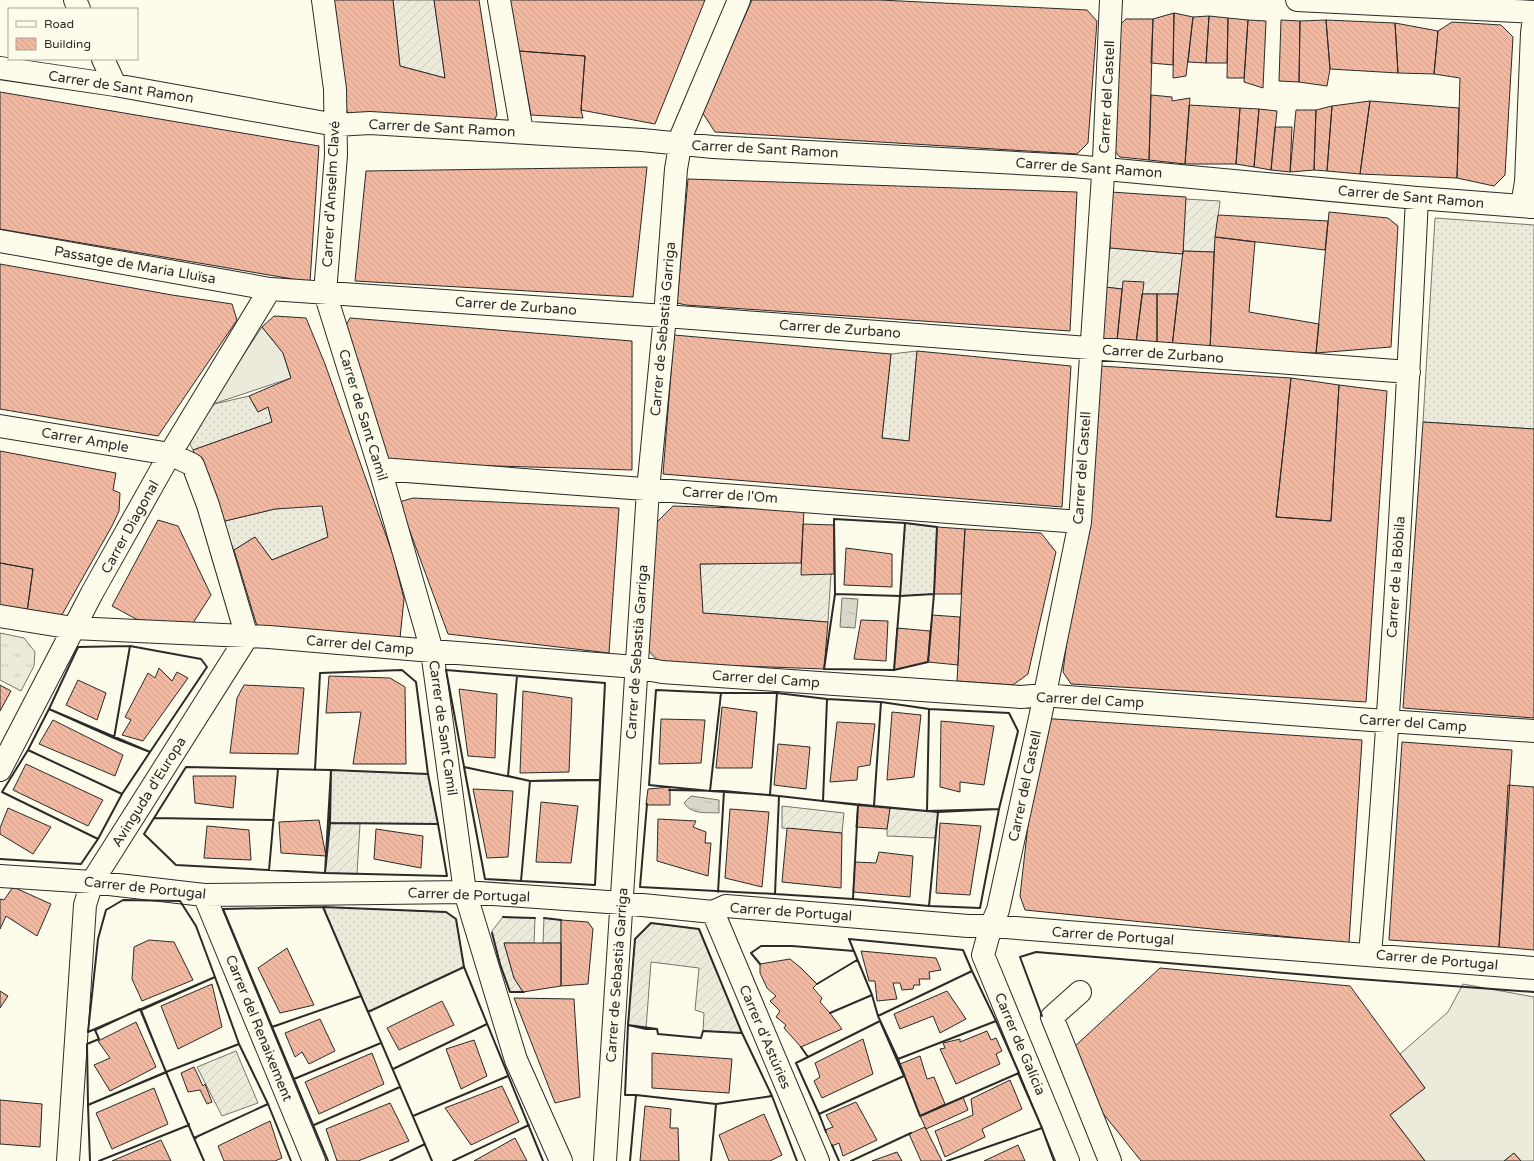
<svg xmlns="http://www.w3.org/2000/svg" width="1534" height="1161" viewBox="0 0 1534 1161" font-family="'Varela Round',sans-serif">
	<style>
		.grass { fill: url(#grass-dots); stroke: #74746e }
		.park { fill: url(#park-tufts); stroke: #74746e }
		.garden { fill: url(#garden-furrows); stroke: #74746e }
		.parking { fill: #eceadb; stroke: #74746e }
		.water { fill: url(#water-ripples); stroke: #74746e }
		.building { fill: url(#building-back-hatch); stroke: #2b2b2b }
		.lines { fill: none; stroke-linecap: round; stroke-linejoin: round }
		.minor-casing { stroke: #2b2b2b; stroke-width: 24 }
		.minor { stroke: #fdfbea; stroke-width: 22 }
		.wall { stroke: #2b2b2b; stroke-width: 2 }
		.labels { text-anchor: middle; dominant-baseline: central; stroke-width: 3; stroke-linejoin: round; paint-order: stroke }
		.street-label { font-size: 14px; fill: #2b2b2b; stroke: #fdfbea }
	</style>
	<defs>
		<pattern id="grass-dots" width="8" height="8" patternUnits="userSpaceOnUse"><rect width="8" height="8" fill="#ecebdb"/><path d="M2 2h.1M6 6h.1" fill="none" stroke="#cbcabc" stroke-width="1.8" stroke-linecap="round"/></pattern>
		<pattern id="park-tufts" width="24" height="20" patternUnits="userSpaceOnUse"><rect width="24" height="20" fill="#ecebdb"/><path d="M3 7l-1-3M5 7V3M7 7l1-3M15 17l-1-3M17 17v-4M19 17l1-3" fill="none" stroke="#cbcabc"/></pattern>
		<pattern id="garden-furrows" width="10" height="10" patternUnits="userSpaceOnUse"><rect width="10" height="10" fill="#ecebdb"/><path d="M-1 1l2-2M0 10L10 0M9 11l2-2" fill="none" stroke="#cbcabc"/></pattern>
		<pattern id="water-ripples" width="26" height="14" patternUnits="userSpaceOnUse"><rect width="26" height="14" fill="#d8d7c9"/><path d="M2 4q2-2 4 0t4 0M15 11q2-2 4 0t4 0" fill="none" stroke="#bab9ad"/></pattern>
		<pattern id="building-back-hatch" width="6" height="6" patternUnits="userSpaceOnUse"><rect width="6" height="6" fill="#f2b8a0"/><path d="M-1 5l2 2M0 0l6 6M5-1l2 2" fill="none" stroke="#d09e8a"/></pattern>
	</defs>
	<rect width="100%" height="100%" fill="#fdfbea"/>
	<!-- grass -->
	<path class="grass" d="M1435,218l99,7v204l-111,-7z
		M917,351l-8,90 -27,-3 9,-84z
		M249,396l9,16 10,-5 4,15 -79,28 -5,-10 22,-35z
		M322,502l6,35 -56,23 -17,-23 -21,13 -13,-28 54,-13z
		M905,523l32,4 -3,67 -34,2z
		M331,770l97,4 10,50 -108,-1z
		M323,907l123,5 10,7 8,48 -96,45z"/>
	<!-- park -->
	<path class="park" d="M0,633l24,5 11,14 -1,14 -13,25 -21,-11z"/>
	<!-- garden -->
	<path class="garden" d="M393,0h41l11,78 -45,-12z
		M1185,199l35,2 -6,51 -31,-1z
		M1110,248l73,6 -5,40h-36l-20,-5 -17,-2z
		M802,562l29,12 -3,48 -127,-9 -1,-49z
		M782,806l62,7 -2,20 -60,-5z
		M890,808l48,4 -3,26 -48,-2v-7z
		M330,823l30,1 -3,50 -32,-1z
		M503,917l32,1 -1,25h-30l10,35 9,14h-13l-10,-28 -8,-33z
		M544,918l17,2v23h-18z
		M651,923l48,6 43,104 -39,-2 1,-18 -9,-3 4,-42 -48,-6 -5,67 -18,-4 7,-86z
		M236,1051l22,52 -36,13 -25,-49z"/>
	<!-- parking -->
	<path class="parking" d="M262,327l21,26 8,25 -81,27z
		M1463,984l71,13v164h-13l-7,-8 -10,8h-79l-35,-46 35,-27 -25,-34 48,-42z"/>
	<!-- water -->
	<path class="water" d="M842,598l16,1 -3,29 -15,-1z
		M691,796l28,4v13c-14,-1 -27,2 -35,-10z"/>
	<!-- building -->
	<path class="building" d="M334,0h59l7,66 45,12 -11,-78h45l18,115 -6,11 -137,-5 -11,-16z
		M510,0h195l-50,124 -74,-14 4,-54 -66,-5z
		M752,0h128l207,10 10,11 -9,122 -11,11 -362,-22 -13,-20z
		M1174,13l19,4 -7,59 -13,2z
		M1174,13l-1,52 -22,-2 2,-44z
		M1209,16l19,2 -1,45h-21z
		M1209,16l-3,47 -18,-1 5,-45z
		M1228,18l20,2 -4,58h-17z
		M1126,19h27l-4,141 -29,-3 -10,-11 8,-119z
		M1248,20l18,1 -3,67 -19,-6z
		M1281,20l19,1 -1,61 -20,-1z
		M1326,20l69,3 3,50 -68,-4z
		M1326,20l4,49 -3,17 -28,-4 1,-61z
		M1452,22l49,3 12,12 -8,138 -11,11 -37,-8 3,-100 -26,-4 4,-43z
		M1395,23l43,8 -4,43 -36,-1z
		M519,51l66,5 -4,54 2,8 -52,-3z
		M0,92l319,54 -9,136 -310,-53z
		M1151,95l21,2v4l18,-3 -5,66 -36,-4z
		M1370,101l89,7 -2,70 -97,-4z
		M1370,101l-10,73 -33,-3 5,-65z
		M1189,105l51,3 -4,56h-51z
		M1332,106l-5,65 -13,-1 2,-60z
		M1240,108l19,1 -5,58 -18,-3z
		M1259,109l18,2 -6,59 -17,-3z
		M1296,110h20l-2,60 -24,2z
		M1275,127h17l-2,45 -19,-2z
		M647,167l-14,130 -278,-16 11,-110z
		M688,179l389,13 -7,139 -384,-26 -9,-2z
		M1111,192l75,5 -3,57 -73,-6z
		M1329,212l59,6 10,8 -7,121 -75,6z
		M1218,215l110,6 -3,29 -110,-13z
		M1215,237l40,5 -6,70 70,12 -3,29 -106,-3z
		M1183,251l31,1 -4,98 -38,-3z
		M0,264l172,31 60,9 5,16 -79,116 -158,-27z
		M1123,281l21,1 -8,61 -19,-2z
		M1105,287l17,2 -5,52 -18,-3z
		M1142,294h15v51l-21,-2z
		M1157,294h21l-6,53 -15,-2z
		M274,316l32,2 19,46 68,191 11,44 -4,39 -143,-12 -23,-76 21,-13 17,23 56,-23 -6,-31 -47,3 -54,13 -28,-72 79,-28 -4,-15 -10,5 -9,-16 42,-18 -8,-25 -21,-26z
		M350,318l282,23v129l-238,-7 -8,-5 -42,-129z
		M674,335l217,19 -9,84 27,3 8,-90 154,15 -9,141 -399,-33z
		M1100,366l191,12 -15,139 55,4 8,-136 48,6 -21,311 -295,-18 -8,-12z
		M1291,378l48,7 -8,136 -55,-4z
		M1423,422l111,7v289l-131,-10z
		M0,451l116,22 -3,17 7,3 -1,18 -7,15 -53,94 -32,-8 6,-43 -33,-6z
		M413,498l206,10 -10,145 -161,-19 -49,-132z
		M673,506l131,4 -3,53 -101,1 3,49 125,9 -4,47 -164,-6 -15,-16 8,-121z
		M158,520l20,6 33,69 -20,31h-42l-37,-20z
		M803,524l31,1v49l-33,1z
		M937,527l28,2 -4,65h-27z
		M965,529l76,4 15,19 -28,122 -15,11 -56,-4z
		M846,548l46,6v33l-48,-2z
		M0,563l33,6 -6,43 -27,-4z
		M932,615l28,2 -2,48 -30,-3z
		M861,620l27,1 -2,40 -32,-2z
		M897,628l33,3 -2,31 -34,8z
		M159,668l13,13 5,-9 11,6 -45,63 -21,-6 9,-15 -6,-3 23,-44 7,5z
		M329,676l61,2 15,9 1,77h-53l8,-52 -35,1z
		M78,680l28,13 -9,27 -31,-15z
		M0,685l11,6 -11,20z
		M244,685l60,3 -6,66 -68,-1 7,-55z
		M459,689l38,5 -2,64 -27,-2z
		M523,691l49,7 -3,74 -49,1z
		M722,707l35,5 -5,56h-36z
		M892,712l29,3 -7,62 -27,3z
		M1040,718l322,22 -13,203 -324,-33 -5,-14z
		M661,719l44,1 -4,43 -42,1z
		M53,720l70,35 -8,21 -76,-32z
		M941,721l53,5 -10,59 -24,-3v10l-20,-5z
		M837,722l38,2 -5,41 -12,2 -1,13 -27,2z
		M1402,742l110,8 -13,197 -110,-7z
		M778,744l32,3 -4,42 -32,-4z
		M26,764l77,36 -15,26 -75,-36z
		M193,776h43l-3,32 -38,-5z
		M1508,785l26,2v163l-35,-3z
		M670,787v18h-24l2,-16z
		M473,789l40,2 -5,66 -21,1z
		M541,802l37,4 -7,57 -35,-1z
		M858,804l32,4 -3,21 -31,-2z
		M8,808l43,19 -18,27 -33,-20v-6z
		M730,809l39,3 -7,75 -37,-9z
		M658,819l38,2 -3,6 13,5 -1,11h6l-3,33 -51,-15z
		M319,820l7,36 -45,-3 -2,-31z
		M940,823l41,3 -11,69 -34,-2z
		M207,826l42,4 2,30 -47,-2z
		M787,828l55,5 -1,55 -59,-6z
		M376,829l47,7 -2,32 -47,-9z
		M879,852l34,4 -3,41 -57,-5 2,-30 21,1z
		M13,887l38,17 -14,32 -31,-20 -6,13v-30l4,1z
		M561,920l27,2 5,7 -5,55 -27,2z
		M149,940l25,2 19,38 -51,21 -10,-22 2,-32z
		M504,943h57v43l-38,6 -9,-14z
		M287,948l27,57 -34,8 -22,-45z
		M861,951l75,7 5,12 -12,2 1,7h-11l1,6h-6l-1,4 -11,1 -2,-7h-7l4,16 -20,2 -2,-20h-6z
		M790,959l11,9 16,16 -4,4 9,10 -2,4 10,11 12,16 -41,18 -17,-19 2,-3 -10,-8 4,-6 -10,-10 6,-5 -9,-8 -7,-15v-9z
		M1160,968l190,18 75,102 -35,27 35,46h-284l-43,-54 -24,-60z
		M212,984l10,43 -44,22 -17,-43z
		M0,991l8,5 -8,12z
		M947,991l19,28 -26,14 -7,-17 -33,13 -6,-15z
		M514,998l60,1 6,98 -25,6z
		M442,1001l12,24 -55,25 -12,-22z
		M320,1019l15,32 -26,13 -7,-12 -7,5 -10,-24z
		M136,1022l20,45 -46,24 -16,-26 16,-7 -12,-17z
		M987,1031l4,9 5,-2 6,13 -6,3 4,10 -44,20 -16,-35 5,-1 -2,-5 17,-4v3z
		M863,1039l10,35 -51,24 -8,-17 6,-4 -5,-14z
		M474,1040l13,36 -26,13 -15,-40z
		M372,1053l12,31 -65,30 -14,-32z
		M652,1053l80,6 -3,34 -77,-5z
		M920,1056l7,23 7,-2 11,27 -25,12 -20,-52z
		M194,1067l9,19 2,-2 7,18 -5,2 -7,-14 -12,2 -7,-19z
		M1010,1080l12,29 -40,20 3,8 -40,20 -10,-26 38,-16 -2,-16z
		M502,1086l17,36 -48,23 -26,-37z
		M154,1088l14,36 -56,25 -16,-36z
		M963,1097l5,13 -42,19 -6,-13z
		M0,1100l42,4 -2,43 -40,-3z
		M856,1102l21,38 -34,16 -4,-13 -7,3 -7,-16 8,-3 -7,-12z
		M390,1103l19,38 -51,20h-21l-11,-32z
		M645,1106l26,3 -1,19h8l1,33h-39z
		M764,1114l18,41 -12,6h-41l-10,-26z
		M270,1121l12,37 -7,3h-51l-6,-15z
		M925,1127l17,34h-21l-12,-27z
		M515,1138l12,23h-53z
		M161,1140l10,21h-59z
		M1018,1145l7,16h-41z
		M897,1152l5,9h-30z
		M1514,1153l7,8h-17z"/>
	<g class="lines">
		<defs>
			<path id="minor" d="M75,0l4,9
				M323,0l12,89 1,66 -11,138 55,176 52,182 33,241 51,168 45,101
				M499,0l23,132
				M1297,0l237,12
				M103,59l12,26
				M0,68l115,17 221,40 34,-2 272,17 71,7 360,19 344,32 117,9
				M1530,207l-7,-8 3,-17 6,-149 2,-16
				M0,241l270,48 395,27 744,56
				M0,426l170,28 23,11 15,40 39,132 -155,245 -7,23 -17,256
				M380,469l700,53
				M0,616l73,12 196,9 163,14 204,16 26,5 359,25 23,-2 23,2 290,22 177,12
				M0,770l92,-177 78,-139 100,-165
				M0,876l92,6 112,13 261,-3 157,11 91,9 13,-6 242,20h23l543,42
				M204,895l110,266
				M713,912l105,249
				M1370,955c21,-252 35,-504 47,-757
				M1080,992l-28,25 58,144
				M605,1161l43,-671 17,-174 11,-147 6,-35 57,-134
				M1068,1161l-85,-206 8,-29 7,-16 42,-192 40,-196 24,-362 7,-160"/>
		</defs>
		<!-- minor casing -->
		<use href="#minor" class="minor-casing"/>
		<!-- minor -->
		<use href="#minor" class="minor"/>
		<!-- wall -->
		<path class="wall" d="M834,519l71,4 -5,73 -65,-2z
			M905,523l32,4 -3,67 -34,2z
			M835,594l65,2 -6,74 -70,-1z
			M934,594l-6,68 -34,8 6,-74z
			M130,646l71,13 6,8 -57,85 -36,-14z
			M130,646l-16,92 -65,-29 29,-62z
			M446,670l159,13 -10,202 -110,-6z
			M517,676l88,7 -5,97 -70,1 -22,-5z
			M656,690l65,3 -11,98 -61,-6z
			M721,693h56l-7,102 -60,-4z
			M777,693l50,6 -4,102 -53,-6z
			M827,699l54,3 -7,104 -51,-5z
			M881,702l48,7 -2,102 -53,-5z
			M49,709l101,43 -28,42 -94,-44z
			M929,709l80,4 9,18 -19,78 -72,2z
			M28,750l94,44 -24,45 -96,-47z
			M186,767l145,3 -6,103 -149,-8 -32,-31z
			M464,767l66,14 -9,100 -36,-2z
			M315,770l5,-97 82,-3 14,12 12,92
			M331,770l97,4 10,50 -108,-1z
			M566,780h34l-5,105 -74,-4 9,-100z
			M669,790l55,1 -6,101
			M779,796l79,9 -5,94 -78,-5z
			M647,804l-7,83 135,7 4,-98 -55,-5 -6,101
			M858,805l80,7 -9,94 -76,-7z
			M999,809l-19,99 -51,-2 9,-94z
			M154,818l120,2
			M330,823l108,1 9,52 -122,-3z
			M0,859l81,5 17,-25
			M269,870l9,-101
			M123,900l57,1 16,25 19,51 -127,55 10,-93 8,-29z
			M323,907l123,5 10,7 8,48 -96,45z
			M503,917l32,1
			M544,918l17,2
			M651,923l48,6 43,104 -39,-2 -2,7 -43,-4 -1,-5h-11l-18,-4 7,-86z
			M492,933l8,31 10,28h14
			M849,939l114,11 9,21 -94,45 -6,-21z
			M760,964l-9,-11 10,-7h31l62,5
			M972,971l24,50 -98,38 -20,-43z
			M215,977l24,67 -73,28 -25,-62z
			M817,984l40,-24
			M140,1009l26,63 -78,33 -1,-61 12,-5 -4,-9z
			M830,1013l42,-18
			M369,1014l-1,-2 96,-45 79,194
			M1042,1016l-22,-59 16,-5 309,26 189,14
			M880,1021l24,55 -85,38 -23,-51z
			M996,1021l23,52 -99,43 -22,-57z
			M628,1025l29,4 1,5 43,4 2,-7 39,2 30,63 -56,8 -80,-9h-11z
			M272,1027l89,-31
			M239,1044l29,60 -74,34 -28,-66z
			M801,1047l7,10
			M393,1069l94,-45
			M294,1079l87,-36
			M770,1096h2l25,65
			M266,1105l2,-1 23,57
			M819,1114l7,18
			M413,1116l95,-40
			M314,1125l86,-38
			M1042,1128l12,33
			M196,1138h-2l10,23
			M832,1145l7,16
			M90,1161l-2,-56 79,-33
			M99,1161l90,-36v-1
			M328,1161l-105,-252 100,-2 109,254
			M390,1161l35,-17
			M453,1161l76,-36
			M630,1161l6,-66h1
			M711,1161l5,-57
			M851,1161l60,-28
			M947,1161l95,-33 -24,-55"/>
	</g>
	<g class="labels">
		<!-- street labels -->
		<g class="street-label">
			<text transform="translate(121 87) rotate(9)">Carrer de Sant Ramon</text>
			<text transform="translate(1107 97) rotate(-87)">Carrer del Castell</text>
			<text transform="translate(442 128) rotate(3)">Carrer de Sant Ramon</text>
			<text transform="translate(765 149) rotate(3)">Carrer de Sant Ramon</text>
			<text transform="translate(1089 168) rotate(4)">Carrer de Sant Ramon</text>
			<text transform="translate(331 194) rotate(-87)">Carrer d'Anselm Clavé</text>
			<text transform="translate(1411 197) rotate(5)">Carrer de Sant Ramon</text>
			<text transform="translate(135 265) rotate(10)">Passatge de Maria Lluïsa</text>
			<text transform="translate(516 306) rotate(4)">Carrer de Zurbano</text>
			<text transform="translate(663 329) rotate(-85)">Carrer de Sebastià Garriga</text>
			<text transform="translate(840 329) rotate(4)">Carrer de Zurbano</text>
			<text transform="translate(1163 354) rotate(4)">Carrer de Zurbano</text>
			<text transform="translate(363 415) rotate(73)">Carrer de Sant Camil</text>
			<text transform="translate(85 440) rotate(10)">Carrer Ample</text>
			<text transform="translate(1082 468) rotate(-86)">Carrer del Castell</text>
			<text transform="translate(730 495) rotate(4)">Carrer de l'Om</text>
			<text transform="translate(130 527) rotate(-61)">Carrer Diagonal</text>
			<text transform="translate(1396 577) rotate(-86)">Carrer de la Bòbila</text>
			<text transform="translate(360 645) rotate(5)">Carrer del Camp</text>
			<text transform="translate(637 652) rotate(-86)">Carrer de Sebastià Garriga</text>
			<text transform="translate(766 679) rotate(4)">Carrer del Camp</text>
			<text transform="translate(1090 700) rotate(3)">Carrer del Camp</text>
			<text transform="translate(1413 723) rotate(4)">Carrer del Camp</text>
			<text transform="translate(443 728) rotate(82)">Carrer de Sant Camil</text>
			<text transform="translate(1025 786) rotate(-78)">Carrer del Castell</text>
			<text transform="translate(149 792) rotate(-58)">Avinguda d'Europa</text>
			<text transform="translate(145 888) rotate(6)">Carrer de Portugal</text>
			<text transform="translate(469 895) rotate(2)">Carrer de Portugal</text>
			<text transform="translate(791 912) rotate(4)">Carrer de Portugal</text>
			<text transform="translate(1113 936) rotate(4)">Carrer de Portugal</text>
			<text transform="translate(1437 960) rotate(5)">Carrer de Portugal</text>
			<text transform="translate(617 975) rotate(-86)">Carrer de Sebastià Garriga</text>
			<text transform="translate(259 1028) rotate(68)">Carrer del Renaixement</text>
			<text transform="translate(765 1037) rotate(67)">Carrer d'Astúries</text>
			<text transform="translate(1020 1044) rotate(67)">Carrer de Galícia</text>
		</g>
	</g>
	<!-- legend -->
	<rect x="8" y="8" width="130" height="52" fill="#fdfbea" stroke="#a9a89e"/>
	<rect x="16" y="21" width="20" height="6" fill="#fdfbea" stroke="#a9a89e"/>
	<text x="44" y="28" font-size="12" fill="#2b2b2b">Road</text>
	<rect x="16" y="38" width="20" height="12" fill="url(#building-back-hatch)" stroke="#a9a89e"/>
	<text x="44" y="48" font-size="12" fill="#2b2b2b">Building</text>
</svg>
